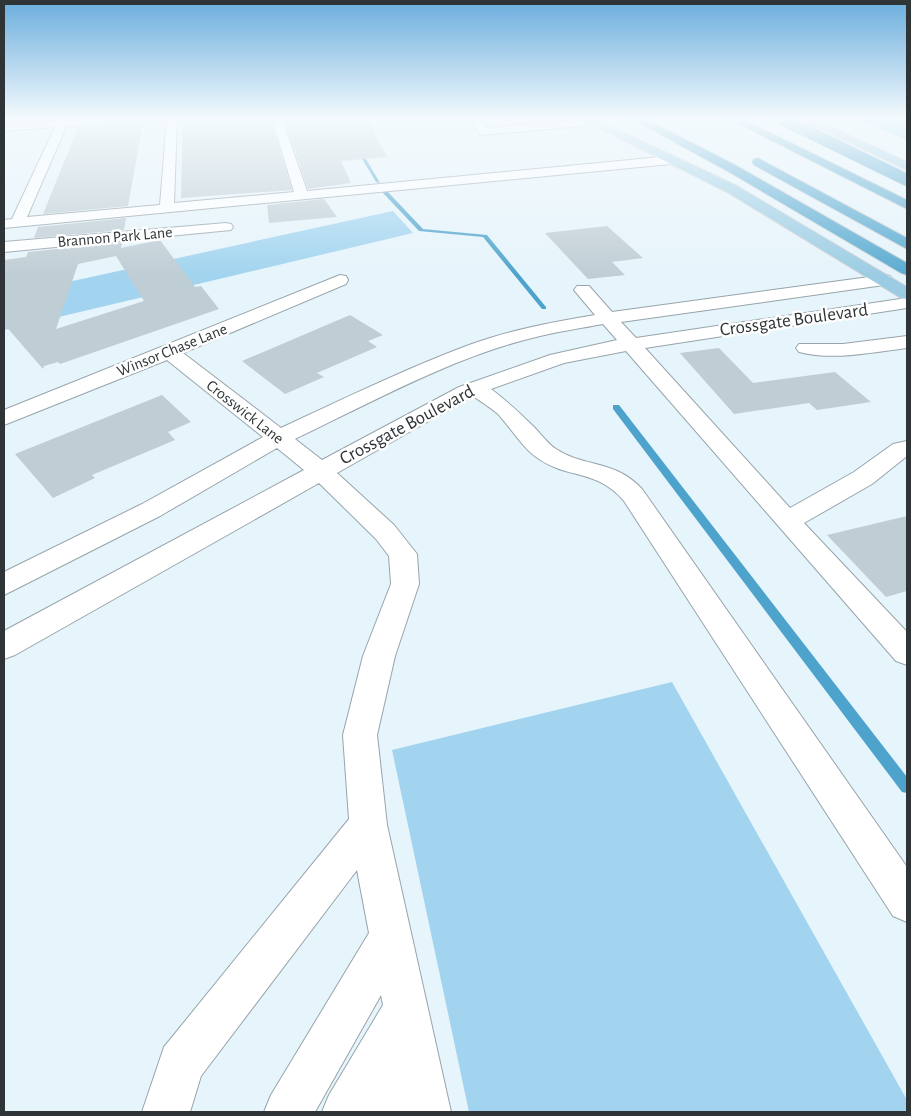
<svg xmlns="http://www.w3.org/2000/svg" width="911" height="1116" viewBox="0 0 911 1116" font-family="'Alegreya Sans',sans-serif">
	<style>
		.green { fill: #a2d4ef }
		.forest { fill: #77cdf7 }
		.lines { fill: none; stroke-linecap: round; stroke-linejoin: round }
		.stream { fill: #4da3cc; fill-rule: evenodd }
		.building { fill: #bfcdd4; fill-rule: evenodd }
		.minor-casing { stroke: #97a4ab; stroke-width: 2 }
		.major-casing { stroke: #d1d3d3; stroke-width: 2 }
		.highway-casing { stroke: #d1d3d3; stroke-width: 2 }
		.minor { fill: #fff; fill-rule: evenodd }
		.major { fill: #9bcce3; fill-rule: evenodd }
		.highway { fill: #59aad1; fill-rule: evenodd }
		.highway-bridge-casing { stroke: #d1d3d3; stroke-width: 13; stroke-linecap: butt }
		.highway-bridge { stroke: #59aad1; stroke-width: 12 }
		.labels { text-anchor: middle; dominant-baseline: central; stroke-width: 5; stroke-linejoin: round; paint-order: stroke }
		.far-street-label { font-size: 16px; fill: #2f3537; stroke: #fefefe }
		.street-label { font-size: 19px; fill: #2f3537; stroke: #fefefe }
	</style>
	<rect width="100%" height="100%" fill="#e6f4fb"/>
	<!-- green -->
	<path class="green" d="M393,211l20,22 -409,97v-34z
		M672,682l235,418v12h-438l-77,-362z"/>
	<!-- forest -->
	<path class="forest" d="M856,119h51v21z"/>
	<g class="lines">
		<!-- stream -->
		<path class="stream" d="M357,146l2,1 21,36 -4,-1 -21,-35z
			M383,191h4l36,38 64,6 59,72v2h-4l-59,-72 -64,-6 -36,-38z
			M613,405h6l288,372v16l-5,-1 -289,-383z"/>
	</g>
	<!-- building -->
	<path class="building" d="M183,119h87l22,71 -111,8z
		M284,119h83l20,38 -46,4 10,22 -43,6z
		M143,122l-15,84 -85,8 35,-86z
		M324,199l13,18 -68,6 -2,-18z
		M126,218l-2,12 -90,8 4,-11z
		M607,226l36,32 -31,4 13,13 -37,4 -43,-46z
		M160,240l35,47 6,-1 18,23 -159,55 -2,-2 -14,4 -1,3 -39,-45v-64l22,-3 2,-5 94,-10 -1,6zM116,256l28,45 -88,28 22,-65z
		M350,315l33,20 -15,6 9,6 -60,26 7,4 -39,17 -43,-33z
		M719,348l34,35 82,-11 36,30 -54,8 -8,-7 -75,11 -54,-61z
		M162,395l29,27 -23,10 7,8 -83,35 3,3 -42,20 -38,-44z
		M907,516v75l-21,6 -59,-62z"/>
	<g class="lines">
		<defs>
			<path id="minor" d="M76,119h53l-5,3 -58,5 -39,90 133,-12 7,-86h10l-3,84 120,-11 -22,-73h10l25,72 364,-35 6,4 -6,4 -667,64v-8l8,-1 43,-92 -51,4v-6z
				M468,119h11l8,9 98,-9h9l3,3 -5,3 -108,10 -4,-1z
				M226,223l5,1 2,3 -2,3 -227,22v-10z
				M340,275l6,1 2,4 -2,4 -163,69 98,75c62,-29 124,-59 188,-83 41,-15 84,-23 126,-30l-21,-25 3,-4h12l23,26 272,-37 6,1 2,4 -2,4 -6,1 -263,37 15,16 271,-40v10l-262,40 145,160 64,-36 39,-28 14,-3v15l-35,28 -68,39 103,109v33l-11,-4 -270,-310 -62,12 -73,26c16,12 29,24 43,38 7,7 14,17 22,22 29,19 58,10 86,40l265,378v55l-14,-6 -269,-415c-27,-32 -56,-22 -85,-42 -16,-10 -28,-31 -41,-45 -8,-7 -17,-12 -25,-18l-136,77 57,52 23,29 2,30 -24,72 -18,79 10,90 64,287h-129l7,-17 54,-90 -2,-10 -66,117h-51l7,-17 98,-162 -12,-63 -156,206 -11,36h-48l22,-65 185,-228 -6,-84 20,-79 28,-72 -2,-28 -13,-17 -57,-56 -304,172 -11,4v-28l300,-161 -27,-22 -117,68 -156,79v-23l138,-68 121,-67 -96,-77 -163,65v-15zM603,324l14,16 -67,15 -91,32 -137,73 -27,-21c77,-37 162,-84 245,-103 21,-5 42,-8 63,-12z
				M907,336v12c-35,4 -73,13 -108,4l-3,-4 3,-4h44z"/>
			<path id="major" d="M581,119h14l142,67 170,101v12l-6,-1 -174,-106z
				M799,119h15l93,43v8z"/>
			<path id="highway" d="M632,119h14l91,47 170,97v12l-6,-2 -172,-101z
				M729,119h14l164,81v9z
				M758,158l149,80v11l-153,-84 -2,-3 2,-3z"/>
		</defs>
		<!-- minor casing -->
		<use href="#minor" class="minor-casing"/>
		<!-- major casing -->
		<use href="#major" class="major-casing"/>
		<!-- highway casing -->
		<use href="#highway" class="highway-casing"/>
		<!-- minor -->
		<use href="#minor" class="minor"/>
		<!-- major -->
		<use href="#major" class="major"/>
		<!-- highway -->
		<use href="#highway" class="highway"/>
		<defs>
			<path id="highway-bridge" d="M782,119l125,61"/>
		</defs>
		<!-- highway-bridge casing -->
		<use href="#highway-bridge" class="highway-bridge-casing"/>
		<!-- highway-bridge -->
		<use href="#highway-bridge" class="highway-bridge"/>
	</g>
	<!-- sky -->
	<linearGradient id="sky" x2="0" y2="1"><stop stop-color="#6aaddd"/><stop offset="0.43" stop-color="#f4fafd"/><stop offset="1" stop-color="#f4fafd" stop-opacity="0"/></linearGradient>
	<rect width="911" height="276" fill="url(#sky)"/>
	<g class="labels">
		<!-- far-street labels -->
		<g class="far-street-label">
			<text transform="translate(115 237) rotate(-5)">Brannon Park Lane</text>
			<text transform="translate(172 350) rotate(-22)">Winsor Chase Lane</text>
			<text transform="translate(245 412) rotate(38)">Crosswick Lane</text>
		</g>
		<!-- street labels -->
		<g class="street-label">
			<text transform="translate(794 320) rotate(-8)">Crossgate Boulevard</text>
			<text transform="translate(407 425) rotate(-28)">Crossgate Boulevard</text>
		</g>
	</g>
	<!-- border -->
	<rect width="911" height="1116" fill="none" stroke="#2f3537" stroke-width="10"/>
</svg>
